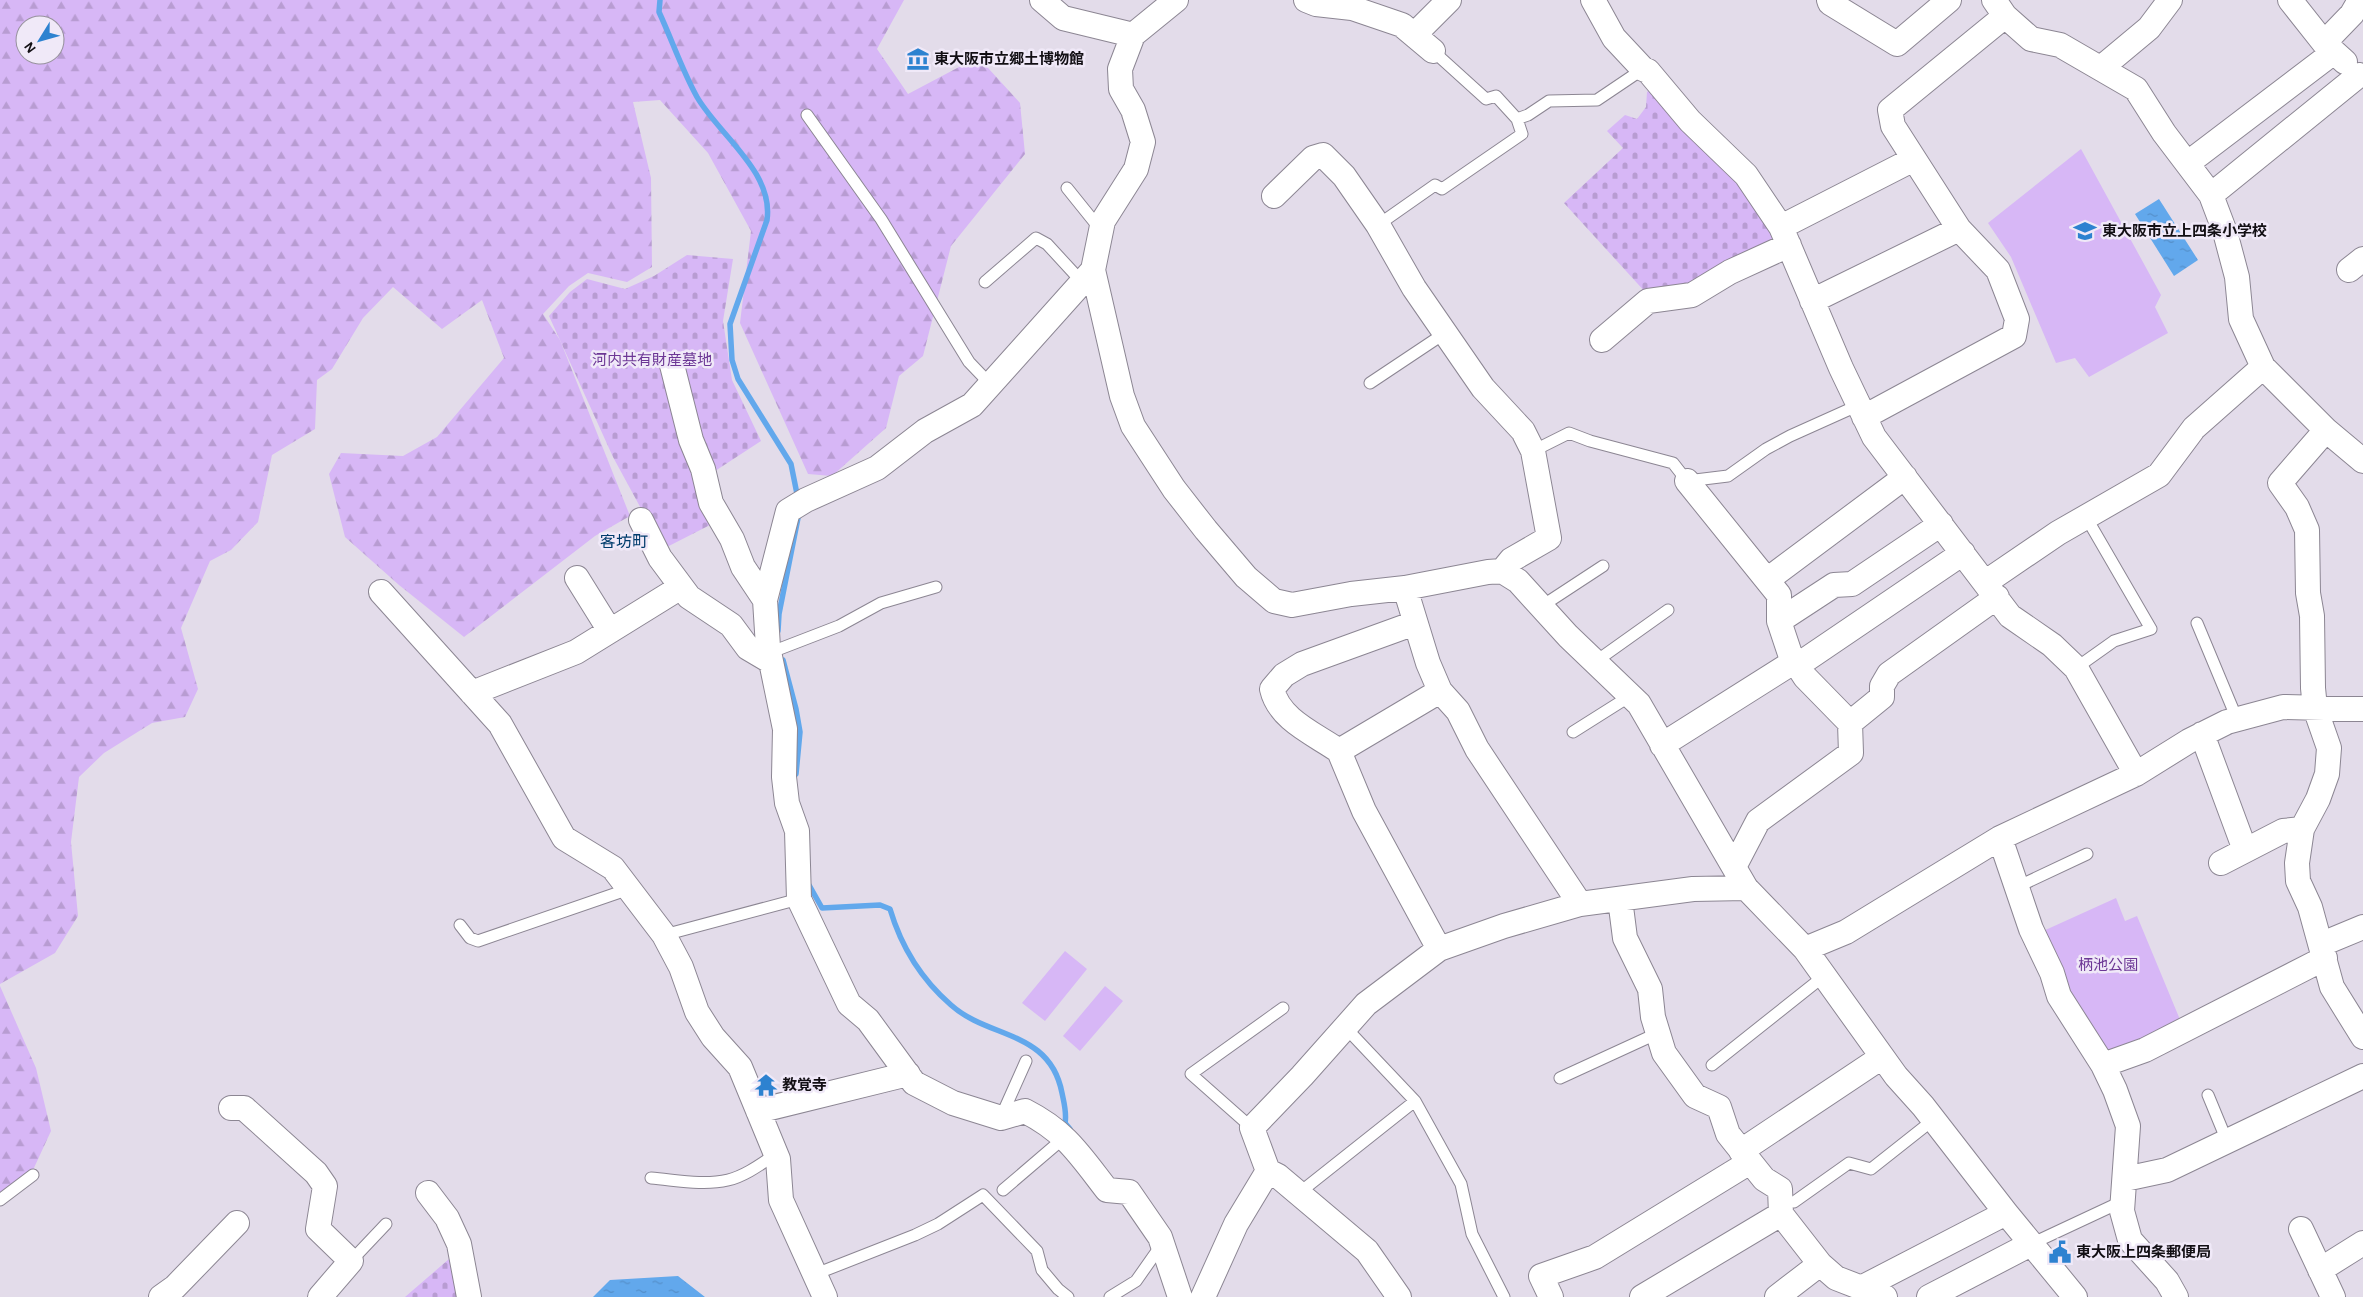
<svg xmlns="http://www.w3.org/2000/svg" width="2363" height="1297" viewBox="0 0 2363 1297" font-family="'Alegreya Sans','Noto Sans JP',sans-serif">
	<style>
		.forest { fill: url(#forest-firs); fill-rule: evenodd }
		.cemetery { fill: url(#cemetery-stones) }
		.park { fill: #d7b7f6 }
		.water { fill: url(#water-ripples) }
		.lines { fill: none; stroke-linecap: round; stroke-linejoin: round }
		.stream { stroke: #62a8ec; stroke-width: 5.5 }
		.service-casing { stroke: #8c8693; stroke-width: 13 }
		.minor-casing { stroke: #8c8693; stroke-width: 26 }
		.service { stroke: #fff; stroke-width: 11 }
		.minor { stroke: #fff; stroke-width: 24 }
		.labels { text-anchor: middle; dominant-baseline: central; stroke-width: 5; stroke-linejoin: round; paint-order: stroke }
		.poi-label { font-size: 15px; font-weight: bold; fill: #120f14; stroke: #f0e9f8; text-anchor: start }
		.park-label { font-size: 15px; fill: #6c3795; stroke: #f0e9f8 }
		.neighbourhood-label { font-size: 16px; fill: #003c6c; stroke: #f0e9f8 }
	</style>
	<defs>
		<pattern id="forest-firs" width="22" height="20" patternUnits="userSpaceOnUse" patternTransform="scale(1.25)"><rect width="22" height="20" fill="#d7b7f6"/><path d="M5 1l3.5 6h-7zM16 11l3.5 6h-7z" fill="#b89cd2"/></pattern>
		<pattern id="cemetery-stones" width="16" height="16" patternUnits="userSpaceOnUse" patternTransform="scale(1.25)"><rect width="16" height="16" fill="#d7b7f6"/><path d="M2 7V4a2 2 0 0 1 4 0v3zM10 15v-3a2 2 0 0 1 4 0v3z" fill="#b89cd2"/></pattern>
		<pattern id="water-ripples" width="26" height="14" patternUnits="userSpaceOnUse" patternTransform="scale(1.25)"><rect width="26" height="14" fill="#62a8ec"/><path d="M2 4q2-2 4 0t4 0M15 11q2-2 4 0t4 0" fill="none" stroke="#548fca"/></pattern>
	</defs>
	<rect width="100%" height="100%" fill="#e3dcea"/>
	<!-- forest -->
	<path class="forest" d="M0,0h904l-27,49 31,45 70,-37 42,46 5,51 -74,92 -28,110 -24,20 -13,52 -54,48 -24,-2 -68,-151 11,-92 -43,-78 -48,-53 -27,2 18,76 1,89 -25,15 -39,-9 -19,13 -26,28 17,26 70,176 -35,20 -131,101 -65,-52 -54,-48 -16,-63 12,-21 62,3 34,-19 67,-79 -22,-58 -40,29 -49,-42 -30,31 -31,51 -15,11 -2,49 -43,26 -14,67 -27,28 -21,11 -29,67 17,61 -13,28 -33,6 -48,30 -25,24 -8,65 7,74 -23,37 -55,31zM25,25h30v30h-30z
		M0,986l36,82 15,63 -24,52 -27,12z"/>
	<!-- cemetery -->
	<path class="cemetery" d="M1654,86l88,93 41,63 -94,50 -42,2 -83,-91 59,-55 -16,-17 18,-16 12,4 9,-12 1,-15z
		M687,255l46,4 -10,62 9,59 29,61 -49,32 -2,52 -47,24 -50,-92 -64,-141 21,-24 17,-13 38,10 29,-13z
		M449,1259l8,29 7,9h-59z"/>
	<!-- park -->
	<path class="park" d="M2081,149l80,146 -6,12 13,26 -79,44 -14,-19 -19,5 -45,-106 -23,-34z
		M2116,898l9,23 12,-5 44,106 -75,31 -28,-42 -37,-79z
		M1065,951l22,18 -42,52 -23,-18z
		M1105,986l18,15 -43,50 -17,-15z"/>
	<!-- water -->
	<path class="water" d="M2159,199l39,61 -24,16 -39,-62z
		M678,1276l27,21h-112l17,-17z"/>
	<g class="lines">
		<!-- stream -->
		<path class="stream" d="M660,0l-1,12c13,28 23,58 38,85 22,38 77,75 70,123l-37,104 2,36 6,19 53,85 7,35
			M778,631l1,-17 20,-101
			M783,660l13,49 4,23 -4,42
			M809,885l13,23 58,-3 10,4c11,37 31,70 61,96 38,34 99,25 111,88 2,10 5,20 3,30l5,6"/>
		<defs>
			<path id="service" d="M1433,51l53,48 10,-3 21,23 11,-4 21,-14 48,-1 46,-31
				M807,115l74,104 88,143 23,24
				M1067,188l33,41
				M1378,225l57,-40 7,4 80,-55 -5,-15
				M985,282l51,-44 11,6 35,38
				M1370,383l75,-50
				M1533,451l36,-18 21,8 83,22 14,18 41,-5 38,-27 24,-13 69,-31
				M1542,606l61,-40
				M2197,623l40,96
				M769,653l70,-27 42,-23 55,-16
				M1595,662l73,-52
				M2076,668l38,-27 37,-12 -65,-112
				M1573,732l57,-36
				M2017,887l70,-33
				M460,925l10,13 8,3 151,-52
				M664,935l135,-36
				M1345,1027l70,74 46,83 11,50 32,63
				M1712,1065l112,-89
				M1560,1078l98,-45
				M2208,1095l19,46
				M1001,1117l25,-56
				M1252,1128l-61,-54 92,-66
				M651,1178c25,2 52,8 77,2 17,-4 33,-16 48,-26
				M1003,1190l62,-53
				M1299,1193l116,-92
				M0,1200l33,-25
				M1794,1202l55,-39 22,6 62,-49
				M2031,1244l92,-43
				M351,1261l35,-37
				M813,1275l102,-40 23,-11 45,-29 54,56 5,19 16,19 10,8
				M1110,1297l26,-16 26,-37"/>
			<path id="minor" d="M1042,0l21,18 70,17
				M1176,0l-43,35 -13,34 1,20 12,21 10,32 -7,27 -33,52 -10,49 29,126 11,30 41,63 32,41 40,47 28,24 18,4 59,-11 54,-6 83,-16 14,-1 16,10 50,55 71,68 107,184 59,61 91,127 27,30 83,107 69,84
				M1306,0l10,4 36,4 50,17 31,26
				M1593,0l21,38 29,31 5,2 42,50 56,54 35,52 60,141 33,69 136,179 42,29 24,23 60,106
				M1829,0l1,3 67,41 52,-44
				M1994,0l11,16 26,23 29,6 76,44 28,44 47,62 14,37 12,45 4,42 22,48 63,63 37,31
				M2290,0l34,43 21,19
				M1414,35l35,-35
				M2324,43l28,-29 8,-14
				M2101,68l48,-40 21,-28
				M2188,163l146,-111
				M2211,195l148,-120
				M1274,196l39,-38 10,-3 21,21 34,49 36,63 69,100 40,43 10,20 16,87 -38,22 -9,11
				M1781,227l133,-68
				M2349,270l14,-11
				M1812,301l147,-72
				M1602,340l46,-39 44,-6 38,-23 59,-27
				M672,365l19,75 12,29 8,34 21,36 11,28 22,33 3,47 17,82 -1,48 3,26 10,28 2,68 50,105 19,16 46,63 39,20 48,15 24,-7c41,21 54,43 82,79l22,2 31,45 20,60
				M1864,417l150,-81 3,-17 -19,-49 -39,-41 -66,-103 -3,-16 115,-94
				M2326,430l-46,53 17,24 10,23 1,63 4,23 1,72 2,20 14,40 -2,26 -9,25 -16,30 -5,34 1,18 12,26 22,80 31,50
				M1687,481l92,114v26l11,33 15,23 45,46 32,-26v-11l7,-12 108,-77
				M641,520l19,38 29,39 42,28 17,23 22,13
				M577,578l33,53
				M1767,580l138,-103
				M1986,582l72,-49 101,-58 35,-47 69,-61
				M1405,588l23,75 12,28 18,20 19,38 103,155
				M381,592l119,132 64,114 49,30 51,67 17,32 16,45 16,25 27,30 38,92 3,41 44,97
				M765,600l23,-89 18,-11 71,-32 48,-37 47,-26 121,-135
				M1779,621l55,-36 18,-1 89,-60
				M1415,623l-113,41 -18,11 -12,14c7,31 43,45 67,62l101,-60
				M1798,665l165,-112
				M472,693l104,-41 105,-65
				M2202,734l43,116
				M1662,745l133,-84
				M1339,751l25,60 75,138
				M2000,838l31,91 21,44 7,23 44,69 12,25 13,36 -6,85 8,29 37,41 9,16
				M2221,863l62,-32 19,-2
				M1734,867l24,-46 93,-68 -1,-30
				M1620,899l5,39 25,51 3,28 11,36 31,43 24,11 9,27 36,45 16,10 1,25 -139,83
				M2322,944l41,-17
				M1805,949l41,-17 154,-94 136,-64 53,-33 38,-19 56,-15 80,2
				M2103,1065l42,-15 180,-92
				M231,1108h13l72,65 9,13 -7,43 33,32 -31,36
				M758,1111l150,-37
				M1741,1151l141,-94
				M2125,1179l42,-9 196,-94
				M428,1193l19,25 12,26 10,53
				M1781,1214l39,50 16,14 49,19
				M2301,1229l32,68
				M2320,1270l43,-27
				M1861,1288l145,-75
				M161,1297l14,-10 62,-64
				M1203,1297l33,-73 32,-53
				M1399,1297l-32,-46 -89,-75 -10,-5 -16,-43 50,-52 64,-72 73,-55 65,-23 76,-22 113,-15 53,-1
				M1551,1297l-10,-21 54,-19 155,-95
				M1777,1297l43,-33
				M1929,1297l102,-53"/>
		</defs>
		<!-- service casing -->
		<use href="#service" class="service-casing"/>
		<!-- minor casing -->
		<use href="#minor" class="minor-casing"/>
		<!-- service -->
		<use href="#service" class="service"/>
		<!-- minor -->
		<use href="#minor" class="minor"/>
	</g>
	<!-- icons -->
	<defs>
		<symbol id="museum-bare" viewBox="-9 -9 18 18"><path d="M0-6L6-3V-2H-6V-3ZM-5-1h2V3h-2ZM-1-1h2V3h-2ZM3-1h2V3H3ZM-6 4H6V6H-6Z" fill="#2d82d0" stroke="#f0e9f8" stroke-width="2.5" paint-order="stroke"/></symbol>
		<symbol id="school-bare" viewBox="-9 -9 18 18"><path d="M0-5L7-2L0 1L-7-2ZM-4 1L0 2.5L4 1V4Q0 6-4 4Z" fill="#2d82d0" stroke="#f0e9f8" stroke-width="2.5" paint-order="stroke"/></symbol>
		<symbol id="temple-bare" viewBox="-9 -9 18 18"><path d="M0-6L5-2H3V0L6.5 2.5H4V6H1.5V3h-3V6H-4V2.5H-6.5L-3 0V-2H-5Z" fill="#2d82d0" stroke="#f0e9f8" stroke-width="2.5" paint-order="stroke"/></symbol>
		<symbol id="civic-bare" viewBox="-9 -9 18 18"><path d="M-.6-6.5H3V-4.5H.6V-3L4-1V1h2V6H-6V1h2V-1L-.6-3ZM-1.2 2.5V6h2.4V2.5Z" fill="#2d82d0" stroke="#f0e9f8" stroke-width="2.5" paint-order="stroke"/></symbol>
	</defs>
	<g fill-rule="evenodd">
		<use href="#museum-bare" x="902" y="43" width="32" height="32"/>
		<use href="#school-bare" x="2069" y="215" width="32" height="32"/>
		<use href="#temple-bare" x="750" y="1069" width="32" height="32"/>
		<use href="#civic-bare" x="2044" y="1236" width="32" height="32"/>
	</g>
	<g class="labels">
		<!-- poi labels -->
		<g class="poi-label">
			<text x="934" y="59">東大阪市立郷土博物館</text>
			<text x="2102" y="231">東大阪市立上四条小学校</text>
			<text x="782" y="1085">教覚寺</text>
			<text x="2076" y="1252">東大阪上四条郵便局</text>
		</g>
		<!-- park labels -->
		<g class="park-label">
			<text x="652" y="360">河内共有財産墓地</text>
			<text x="2108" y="965">柄池公園</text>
		</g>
		<!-- neighbourhood labels -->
		<g class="neighbourhood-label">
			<text x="624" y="542">客坊町</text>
		</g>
	</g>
	<!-- north arrow -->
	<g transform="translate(40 40) rotate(233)"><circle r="24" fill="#f0e9f8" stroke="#97929d"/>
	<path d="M0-4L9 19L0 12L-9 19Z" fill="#2d82d0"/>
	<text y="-8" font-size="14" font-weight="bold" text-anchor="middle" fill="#120f14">N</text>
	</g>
</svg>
